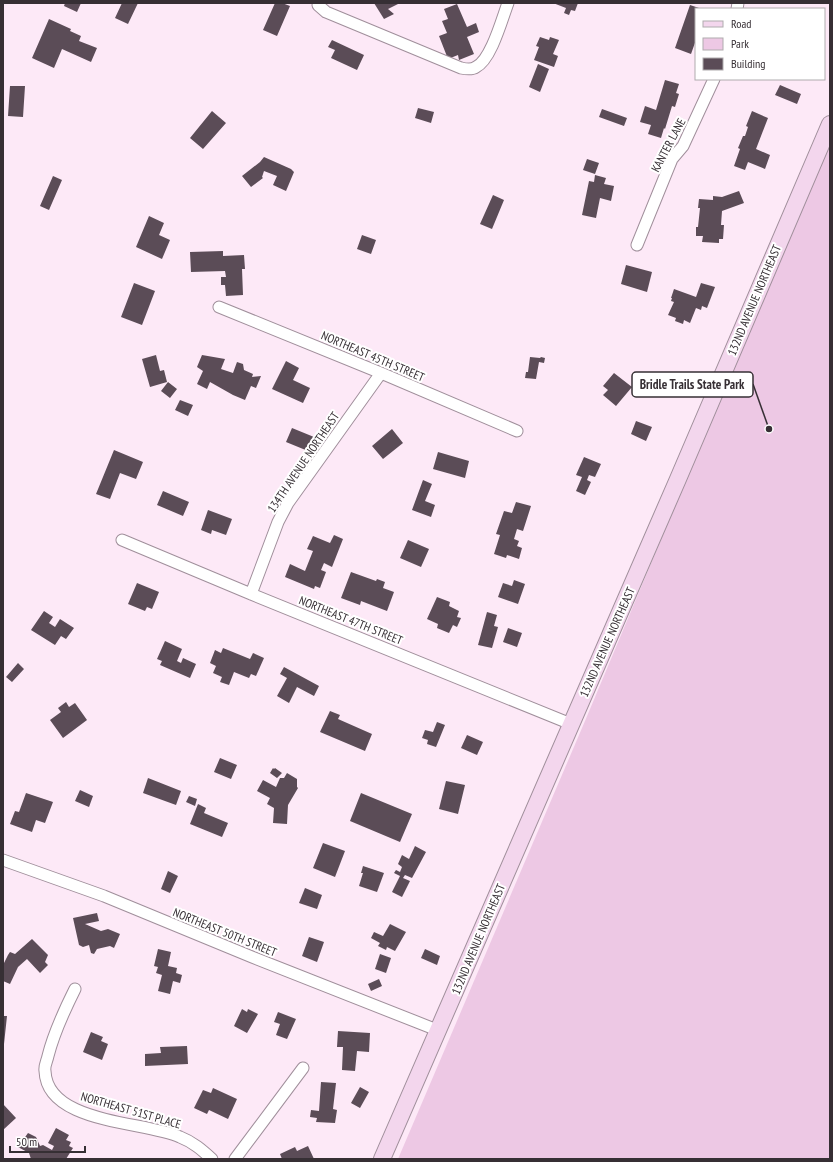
<svg xmlns="http://www.w3.org/2000/svg" width="833" height="1162" viewBox="0 0 833 1162" font-family="'PT Sans Narrow',sans-serif">
	<style>
		.green { fill: #edc8e4 }
		.building { fill: #5b4c57 }
		.lines { fill: none; stroke-linecap: round; stroke-linejoin: round }
		.street-casing { stroke: #a08f9b; stroke-width: 13 }
		.secondary-casing { stroke: #a08f9b; stroke-width: 18 }
		.street { stroke: #fff; stroke-width: 11 }
		.secondary { stroke: #f3d6ed; stroke-width: 16 }
		.labels { text-anchor: middle; dominant-baseline: central; stroke-width: 4; stroke-linejoin: round; paint-order: stroke }
		.street-label { font-size: 12px; fill: #362f34; stroke: #fff }
		.leader { fill: none; stroke: #362f34; stroke-width: 1.5 }
		.callout-dot { fill: #362f34; stroke: #fff; stroke-width: 1.5 }
		.callout { fill: #fff; stroke: #362f34; stroke-width: 1.5 }
		.callout-label { font-size: 13px; text-anchor: middle; font-weight: bold; fill: #362f34 }
	</style>
	<rect width="100%" height="100%" fill="#fde9f7"/>
	<!-- green -->
	<path class="green" d="M830,136v1023h-432l187,-438z"/>
	<!-- building -->
	<path class="building" d="M65,3h16l-4,9 -13,-6z
		M122,3h16l-10,21 -13,-6z
		M275,3h7l8,3 -13,30 -14,-6z
		M374,3h26l-12,6 6,5 -10,5z
		M553,3h25l-3,8 -4,-1 -2,5 -5,-2 2,-5z
		M457,4l10,23 9,-4 3,9 -12,5 7,17 -15,6 -1,-5 -10,4 -9,-23 8,-3 -5,-12 6,-2 -4,-10z
		M690,5l12,4h-6v31l-5,14 -16,-6z
		M49,19l22,10 -1,2 11,5 -2,5 18,7 -6,14 -29,-13 -8,19 -22,-10z
		M540,37l9,3 1,-3 9,3 -6,14 5,2 -4,11 -20,-7 5,-13 -3,-1z
		M332,40l32,15 -7,15 -26,-12 4,-8 -7,-3z
		M538,64l11,5 -9,23 -11,-5z
		M665,80l14,4 -3,9 3,1 -4,13 -3,-1 -7,23 -1,-1 -3,10 -13,-4 3,-9 -11,-3 5,-16 11,4z
		M780,85l21,9 -4,10 -22,-9z
		M10,86h15l-2,31 -15,-1z
		M418,108l16,4 -3,11 -16,-5z
		M602,109l25,9 -3,8 -25,-9z
		M212,111l14,12 -23,26 -13,-11z
		M752,111l16,7 -12,31 14,6 -5,14 -17,-7 -3,8 -11,-4 6,-17 -2,-1 5,-12h2l3,-9 -2,-1z
		M264,157l27,12 3,3 -8,19 -13,-6 4,-9 -13,-5 -2,6 1,1 -12,9 -9,-11 18,-14z
		M587,159l12,4 -4,11 -12,-4z
		M595,175l11,3 -2,6 10,2 -3,15 -11,-3 -4,20 -14,-3 7,-34 5,1z
		M53,176l9,4 -13,30 -9,-4z
		M739,191l5,12 -22,8 -1,14h3l-1,14h-4v4l-17,-1 1,-6h-7v-9h2l2,-19h-2l1,-9 14,1v-4l9,1z
		M493,195l11,5 -12,29 -12,-5z
		M149,216l15,7 -5,12 11,5 -8,19 -26,-12z
		M362,235l14,5 -5,14 -14,-5z
		M223,251v5l21,-1 1,14h-3l1,26 -17,1 -1,-11h-4v-8h5l-1,-6 -34,1 -1,-20z
		M626,265l26,7 -5,20 -26,-8z
		M134,283l21,8 -13,34 -21,-8z
		M701,283l14,4 -8,21 -5,-2 -1,4 -5,-2 -6,15 -6,-3 -1,4 -8,-3 1,-3 -8,-3 6,-13 -3,-1 1,-3h-1l3,-9 22,8z
		M156,355l4,16 4,-1 3,12 -17,5 -8,-28z
		M202,355l23,4 -4,10 12,4 4,-11 6,2 1,6 9,4 -1,3 9,-1 -5,12 -5,-2 -6,14 -12,-5 -23,-13 -3,7 -10,-5 6,-13 -6,-4z
		M530,357l10,1 1,-1 4,1 -1,5 -5,-1 -3,17 -11,-1 1,-6h2z
		M286,361l13,7 -6,12 17,8 -7,15 -31,-14z
		M614,373l18,14 -16,19 -13,-11 5,-5 -5,-4z
		M168,382l9,7 -7,9 -9,-7z
		M180,400l13,5 -5,11 -13,-6z
		M636,421l16,6 -6,14 -15,-7z
		M292,428l22,9 -6,14 -22,-9z
		M392,429l11,14 -20,16 -11,-13z
		M114,450l29,12 -7,17 -16,-6 -10,26 -14,-5z
		M438,452l31,9 -4,17 -32,-9z
		M584,457l17,7 -6,13 -6,-2 -2,5 4,2 -6,13 -9,-4 6,-14 -6,-2z
		M423,480l9,4 -7,17 10,4 -4,12 -19,-7z
		M163,491l26,11 -6,14 -26,-11z
		M516,502l15,4 -8,25 -6,-2 -3,10 5,2 -2,5 5,2 -3,11 -12,-4 -1,3 -12,-4 6,-19 -4,-1 8,-23 8,2z
		M208,510l24,9 -6,16 -14,-5 -1,4 -10,-4z
		M334,535l9,4 -11,28 -8,-4 -3,7 5,2 -6,16 -5,-2 -1,3 -29,-12 5,-13 15,7 8,-20 -6,-2 6,-13 17,7z
		M408,540l21,9 -8,18 -21,-9z
		M351,572l25,9 1,-2 8,3 -2,6 11,4 -7,19 -26,-10 -1,4 -19,-7z
		M514,580l11,4 -7,20 -20,-7 5,-14 9,3z
		M137,583l22,9 -7,17 -5,-2 -2,4 -17,-7z
		M437,597l13,5 -1,4 10,5 -2,6 4,1 -4,9 -4,-2 -4,8 -12,-5 1,-4 -11,-5z
		M44,611l9,6 -4,6 6,4 5,-8 14,9 -8,11 -5,-3 -6,9 -24,-15z
		M487,612l10,3 -3,11 4,1 -6,21 -14,-3z
		M508,628l14,5 -5,14 -14,-5z
		M165,641l17,8 -5,12 4,2 2,-5 13,6 -6,14 -30,-13 2,-4 -5,-2z
		M223,648l27,11 3,-6 11,5 -8,18 -5,-2 -2,4 -15,-6 -5,13 -9,-3 2,-5 -9,-4 3,-7 -6,-3 5,-13 6,3z
		M18,663l6,6 -12,13 -6,-5z
		M284,667l35,19 -5,10 -17,-9 -8,16 -12,-7 10,-18 -7,-4z
		M66,702l3,5 6,-4 12,17 -24,18 -13,-18 11,-8 -3,-4z
		M330,711l10,4 -2,4 34,15 -7,17 -45,-19z
		M437,722l8,3 -9,22 -9,-3 1,-4 -6,-2 3,-8 8,2z
		M467,735l16,7 -6,13 -16,-7z
		M220,758l17,7 -6,14 -17,-7z
		M273,768l1,1 1,-1 7,5 -5,5 -7,-5z
		M287,773l10,6v8l1,1 -10,17 -1,19 -14,-1 1,-15 -7,-4 3,-6 -13,-7 6,-11 13,7 4,-9h4z
		M148,778l33,13 -5,14 -33,-12z
		M446,781l19,4 -7,29 -19,-5z
		M80,790l13,6 -4,11 -14,-6z
		M26,793l27,9 -8,21 -9,-3 -4,12 -22,-8 5,-13 4,1z
		M361,793l51,21 -12,28 -50,-21z
		M189,796l8,3 -2,7 -9,-4z
		M198,804l8,4 -2,5 24,10 -6,14 -32,-13z
		M323,843l22,8 -10,26 -22,-9z
		M415,846l11,6 -14,26 -7,-3 -2,3 7,3 -8,16 -10,-5 8,-16 -6,-3 2,-3 4,2 2,-5 -4,-3 4,-9 7,4z
		M363,866l21,7 -7,19 -18,-6 4,-13h-2z
		M168,871l10,5 -8,17 -9,-4z
		M305,888l17,7 -5,14 -18,-6z
		M97,913l2,8 -14,3 16,7 7,-2 12,5 -6,14 -4,-2 -13,3 -3,5 -3,-1 -2,-8 -6,2 -4,-2 -6,-27z
		M390,924l16,8 -11,19 -8,-4 -1,3 -8,-4 2,-3 -9,-5 3,-6 9,4z
		M309,937l15,5 -7,20 -15,-6z
		M32,939l16,16 -3,7 3,3 -8,8 -13,-14 -9,8 -8,17 -7,-3v-16l5,-10 2,-3 5,2z
		M158,949l13,3 -3,14 9,2 -1,5 6,2 -2,8 -7,-2 -3,13 -12,-3 4,-16 -6,-2 2,-6 -4,-1z
		M425,949l15,7 -3,9 -16,-7z
		M380,954l11,4 -5,15 -11,-4z
		M379,979l3,7 -11,5 -3,-7z
		M242,1009l5,3 1,-3 10,5 -11,19 -13,-7z
		M278,1012l18,7 -9,20 -11,-4 4,-11 -6,-2z
		M3,1016h4l-3,28h-1z
		M338,1031l32,2 -1,19 -12,-1 -2,20 -13,-1 1,-23h-6z
		M91,1032l12,5 -2,4 7,3 -6,16 -19,-8z
		M187,1046l1,18 -43,2v-12l16,-1 -1,-6z
		M321,1082l15,1 -3,26 4,1 -2,13 -19,-1 1,-4 -7,-1 1,-7 8,1z
		M360,1087l9,5 -9,16 -9,-5z
		M213,1088l24,11 -9,20 -19,-9 -2,4 -13,-6 9,-18 8,3z
		M3,1104l13,14 -13,12z
		M56,1128l13,7 -3,5 5,2 -2,4 4,2 -7,11h-35l-2,-6 -11,-6 10,-14 8,4 4,9 3,-1 9,5 2,-4 -6,-3z
		M308,1146l6,13h-32l-2,-5 15,-7 2,4z"/>
	<g class="lines">
		<defs>
			<path id="street" d="M318,5l8,7 135,56c5,1 11,2 15,-1 15,-7 26,-48 32,-64
				M737,9l1,-6
				M637,245l35,-86 11,-13 31,-67
				M219,307l162,66 136,58
				M122,540l129,54 320,130
				M251,594l27,-72 10,-19 93,-130
				M3,860l101,36 148,61 185,73
				M75,989c-11,22 -21,43 -27,67 -1,5 -4,10 -3,15 2,53 99,50 135,66 13,5 22,13 32,22
				M235,1159l68,-91"/>
			<path id="secondary" d="M382,1159l296,-680 152,-355"/>
		</defs>
		<!-- street casing -->
		<use href="#street" class="street-casing"/>
		<!-- secondary casing -->
		<use href="#secondary" class="secondary-casing"/>
		<!-- street -->
		<use href="#street" class="street"/>
		<!-- secondary -->
		<use href="#secondary" class="secondary"/>
	</g>
	<g class="labels">
		<!-- street labels -->
		<g class="street-label">
			<text transform="translate(668 145) rotate(-62)">KANTER LANE</text>
			<text transform="translate(754 300) rotate(-67)">132ND AVENUE NORTHEAST</text>
			<text transform="translate(373 356) rotate(23)">NORTHEAST 45TH STREET</text>
			<text transform="translate(303 462) rotate(-56)">134TH AVENUE NORTHEAST</text>
			<text transform="translate(351 620) rotate(22)">NORTHEAST 47TH STREET</text>
			<text transform="translate(607 642) rotate(-66)">132ND AVENUE NORTHEAST</text>
			<text transform="translate(225 932) rotate(22)">NORTHEAST 50TH STREET</text>
			<text transform="translate(478 939) rotate(-67)">132ND AVENUE NORTHEAST</text>
			<text transform="translate(131 1110) rotate(16)">NORTHEAST 51ST PLACE</text>
		</g>
	</g>
	<!-- callouts -->
	<path class="leader" d="M769 429L753 384"/>
	<circle class="callout-dot" cx="769" cy="429" r="4"/>
	<rect class="callout" x="632" y="372" width="121" height="25" rx="4"/>
	<g class="callout-label">
		<text x="692" y="389">Bridle Trails State Park</text>
	</g>
	<!-- border -->
	<rect width="833" height="1162" fill="none" stroke="#362f34" stroke-width="8"/>
	<!-- legend -->
	<rect x="695" y="8" width="130" height="72" fill="#ffffff" stroke="#afacae"/>
	<rect x="703" y="21" width="20" height="6" fill="#f3d6ed" stroke="#afacae"/>
	<text x="731" y="28" font-size="12" fill="#362f34">Road</text>
	<rect x="703" y="38" width="20" height="12" fill="#edc8e4" stroke="#afacae"/>
	<text x="731" y="48" font-size="12" fill="#362f34">Park</text>
	<rect x="703" y="58" width="20" height="12" fill="#5b4c57" stroke="#afacae"/>
	<text x="731" y="68" font-size="12" fill="#362f34">Building</text>
	<!-- scale -->
	<path d="M10 1146v6h75v-6" fill="none" stroke="#362f34" stroke-width="2"/>
	<text x="16" y="1146" font-size="12" fill="#362f34" stroke="#ffffff" stroke-width="3" paint-order="stroke">50 m</text>
</svg>
